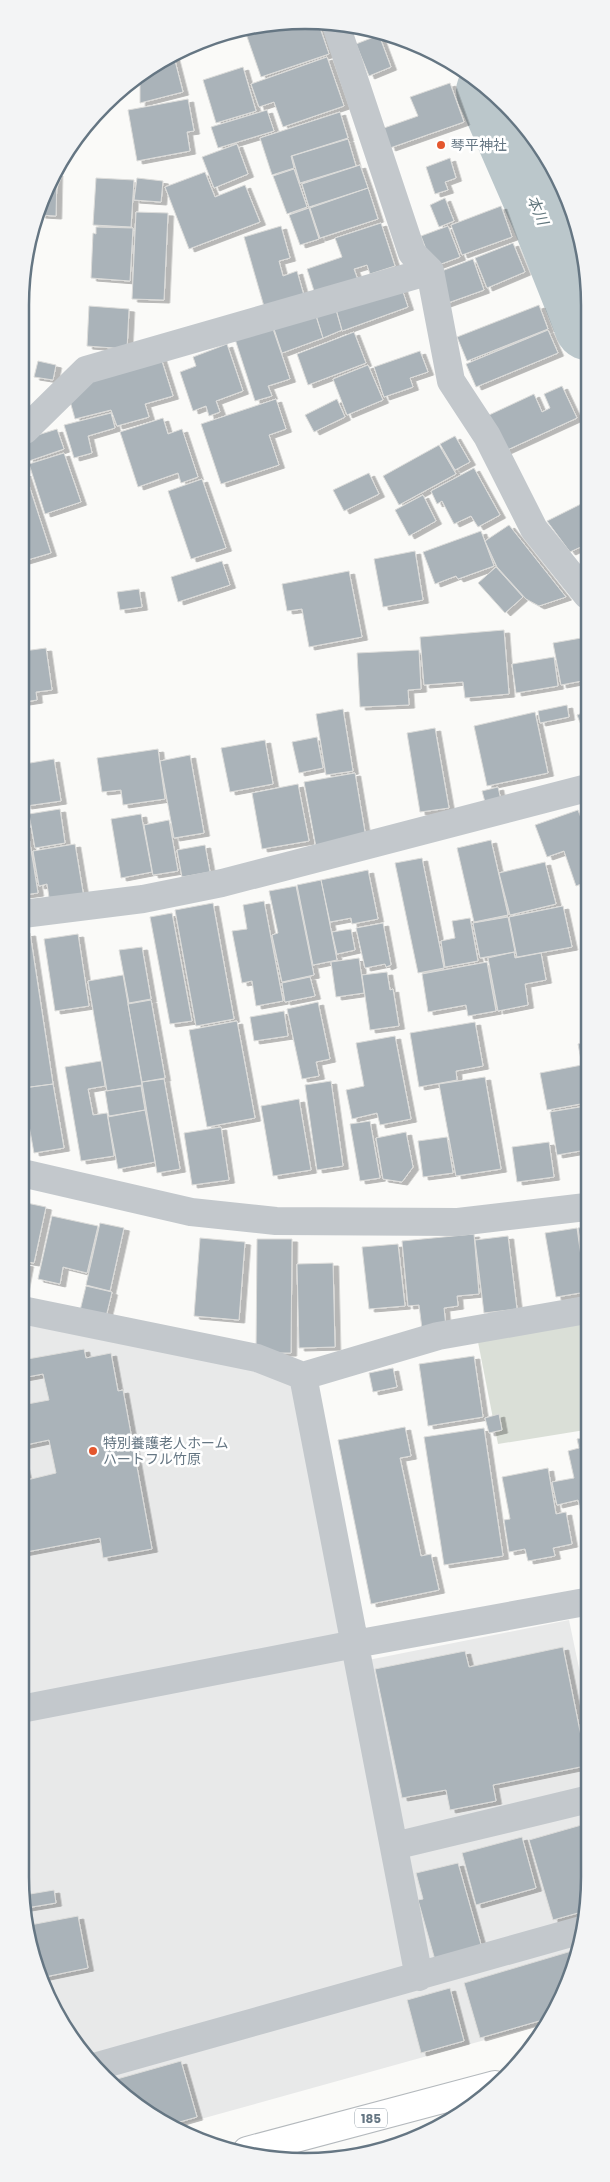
<svg xmlns="http://www.w3.org/2000/svg" width="610" height="2182" viewBox="0 0 610 2182" font-family="Poppins,'Noto Sans JP',sans-serif">
	<style>
		.built { fill: #e8e9e9 }
		.green { fill: #dadfd7 }
		.lines { fill: none; stroke-linecap: round; stroke-linejoin: round }
		.river { stroke: #bbc7cb; stroke-width: 64 }
		.building { fill: #aab3b9; stroke: #dcdcda; filter: url(#shadow) }
		.highway-casing { stroke: #b4b9bd; stroke-width: 30 }
		.minor { stroke: #c3c8cc; stroke-width: 28 }
		.highway { stroke: #fff; stroke-width: 28 }
		.poi-dot { fill: #e4572e; stroke: #fff; stroke-width: 2 }
		.labels { text-anchor: middle; dominant-baseline: central; stroke-width: 5; stroke-linejoin: round; paint-order: stroke }
		.shield { fill: #fff; stroke: #939fa8; stroke-width: 1 }
		.shield-label { font-size: 12px; font-weight: bold; fill: #657683 }
		.poi-label { font-size: 14px; fill: #657683; stroke: #fff; text-anchor: start }
		.water-label { font-size: 15px; font-style: italic; fill: #60757c; stroke: #fff }
		.rim { fill: none; stroke: #657683; stroke-width: 2.5 }
	</style>
	<defs>
		<filter id="shadow"><feDropShadow dx="5.5" dy="3" stdDeviation="0" flood-color="#0004"/></filter>
	</defs>
	<rect width="100%" height="100%" fill="#fafaf8"/>
	<!-- built -->
	<path class="built" d="M22,1318l268,55 58,291 221,-44 16,77v235l-35,90 -378,105 -81,-62 -49,-79 -22,-109z"/>
	<!-- green -->
	<path class="green" d="M586,1320l-1,110 -87,14 -20,-102z"/>
	<g class="lines">
		<!-- river -->
		<path class="river" d="M488,91l54,124 45,113"/>
	</g>
	<!-- building -->
	<path class="building" d="M319,25l10,29 -68,23 -17,-49 6,-2z
		M379,35l12,32 -22,9 -13,-32z
		M174,57l9,35 -43,11v-28l6,-7z
		M327,57l17,49 -61,21 -9,-25 -15,5 -8,-23z
		M243,67l13,44 -40,12 -13,-43z
		M450,83l14,39 -74,26 -6,-20 34,-12 -8,-19z
		M188,99l6,32 -7,1 3,19 -53,10 -9,-51z
		M267,110l7,21 -56,17 -7,-21z
		M340,112l8,26 -57,18 3,12 -22,7 -12,-37z
		M348,139l8,27 -56,17 -8,-27z
		M237,144l11,30 -34,14 -12,-31z
		M450,158l6,20 -11,4 3,8 -13,4 -9,-27z
		M360,165l8,23 -59,19 -7,-23z
		M294,169l13,38 -20,7 -14,-38z
		M205,172l10,25 30,-12 15,37 -71,27 -24,-62z
		M57,173l-1,43 -16,-1z
		M96,178l38,2 -3,47 -38,-2z
		M137,178l26,3 -2,21 -27,-2z
		M368,188l10,31 -58,19 -10,-30z
		M445,198l9,23 -15,6 -9,-22z
		M501,206l11,31 -50,18 -11,-30z
		M309,208l10,31 -19,6 -11,-30z
		M136,212l32,1 -4,87 -32,-1z
		M381,223l14,43 -25,8 -3,-9 -13,4 4,11 -43,14 -8,-25 35,-12 -7,-19z
		M281,226l9,32 -11,3 4,15 14,-5 8,28 -40,11 -21,-73z
		M448,226l12,31 -27,10 -12,-31z
		M96,227l37,1 -3,53 -39,-3 2,-45 3,1z
		M513,243l12,29 -38,16 -12,-30z
		M473,259l11,31 -39,14 -11,-30z
		M401,286l7,21 -66,24 -7,-25z
		M539,305l9,24 -81,32 -10,-24z
		M89,306l40,3 -2,40 -40,-3z
		M335,306l7,24 -19,8 -8,-25z
		M315,312l8,26 -41,15 -9,-27z
		M272,326l18,53 -22,7 4,10 -17,5 -20,-62z
		M548,330l10,23 -82,34 -10,-23z
		M354,332l12,31 -58,22 -11,-31z
		M227,344l16,47 -27,10 4,11 -11,4 -3,-10 -13,5 -13,-39 16,-6 -3,-9z
		M420,351l8,21 -18,6 3,9 -29,10 -10,-30z
		M160,355l13,41 -28,8 4,13 -32,9 -6,-16 -36,9 -7,-25 21,-19z
		M38,361l18,4 -3,15 -19,-3z
		M368,365l15,35 -36,15 -14,-36z
		M562,386l15,32 -72,33 -16,-36 45,-21 8,18 8,-4 -6,-14z
		M276,399l10,30 -17,6 10,30 -58,19 -20,-60z
		M337,399l8,18 -31,15 -9,-17z
		M111,413l4,15 -27,8 4,17 -18,5 -10,-33z
		M163,418l5,16 14,-5 16,48 -17,6 -3,-10 -40,14 -18,-55z
		M57,429l7,20 -35,12 -4,-12v-10z
		M455,436l15,26 -15,8 -15,-26z
		M439,445l17,29 -57,31 -16,-29z
		M64,453l17,49 -36,12 -16,-50z
		M474,468l26,47 -22,12 -7,-11 -17,8 -12,-23 -5,3 -6,-13z
		M25,473l26,80 -27,8z
		M369,473l10,21 -35,17 -11,-21z
		M202,479l24,69 -35,11 -23,-68z
		M423,495l13,26 -27,15 -14,-26z
		M587,501v43l-17,8 -23,-31z
		M509,525l57,72 -27,9 -13,-7 -29,-32 -12,-26z
		M481,531l13,35 -36,13 -2,-3 -21,8 -12,-32z
		M415,551l8,49 -40,7 -9,-48z
		M222,561l8,24 -52,17 -7,-25z
		M496,567l27,30 -18,16 -27,-30z
		M349,571l13,66 -53,10 -7,-38 -15,2 -5,-27z
		M139,589l3,18 -22,3 -3,-18z
		M504,630l5,64 -44,4 -2,-16 -39,3 -4,-48z
		M587,637v43l-26,5 -8,-42z
		M46,648l6,42 -16,2 1,8 -13,2v-51z
		M419,650l2,39 -13,1 1,15 -49,2 -3,-54z
		M554,657l4,29 -42,7 -4,-29z
		M567,705l2,12 -29,6 -2,-12z
		M343,709l10,62 -27,4 -10,-61z
		M587,711v29l-10,-25z
		M535,712l13,61 -61,13 -13,-60z
		M435,728l14,80 -29,4 -13,-79z
		M317,737l6,31 -24,5 -7,-31z
		M265,740l8,44 -43,8 -9,-44z
		M158,749l7,50 -42,6 -2,-15 -19,2 -5,-34z
		M190,755l14,78 -30,5 -14,-77z
		M54,759l7,42 -35,5 -2,-14v-28z
		M355,773l11,65 -50,9 -12,-65z
		M298,784l11,57 -47,8 -10,-56z
		M498,787l5,22 -15,4 -6,-22z
		M60,809l5,34 -30,5 -6,-34z
		M578,810l9,24 -1,48 -10,4 -12,-35 -17,6 -12,-32z
		M141,814l11,58 -31,6 -10,-59z
		M169,820l9,51 -25,4 -9,-50z
		M24,825h3l11,68 -15,2z
		M491,840l17,75 -34,7 -17,-74z
		M75,844l9,54 -34,6 -3,-20 -8,2 -6,-35z
		M205,845l5,27 -28,5 -5,-27z
		M422,858l22,110 -26,5 -23,-110z
		M545,862l11,42 -46,11 -11,-42z
		M368,870l10,49 -26,5 -1,-6 -21,4 -9,-42z
		M321,880l16,80 -24,5 -16,-80z
		M296,886l18,89 -32,7 -10,-47 6,-2 -9,-42z
		M264,901l19,100 -27,5 -4,-25 -10,2 -10,-52 15,-2 -4,-24z
		M213,903l21,116 -38,7 -21,-116z
		M563,906l9,41 -55,10 -8,-40z
		M172,913l20,108 -22,3 -20,-107z
		M508,917l7,35 -35,6 -7,-35z
		M470,918l8,43 -33,6 -4,-26 14,-3 -3,-17z
		M383,923l8,42 -5,2 -1,-3 -20,4 -9,-40z
		M351,929l4,21 -18,4 -5,-22z
		M30,933l23,151 -30,4v-154z
		M78,934l11,72 -34,5 -11,-72z
		M142,947l9,52 -22,4 -10,-53z
		M514,952l1,6 26,-5 5,27 -21,4 3,21 -30,6 -10,-53z
		M359,958l5,35 -28,4 -5,-35z
		M487,962l9,49 -28,5 -2,-11 -38,7 -6,-38z
		M387,972l3,18 3,-1 6,37 -29,4 -8,-55z
		M123,975l19,110 -35,6 -19,-110z
		M310,977l5,19 -30,6 -3,-19z
		M151,1000l14,78 -23,4 -14,-78z
		M318,1002l12,57 -14,3 3,14 -17,3 -15,-70z
		M284,1011l4,25 -34,5 -4,-24z
		M237,1021l18,97 -48,9 -18,-97z
		M475,1022l8,44 -27,5 1,9 -38,7 -9,-54z
		M582,1032h4v71l-39,7 -7,-37 42,-8 -4,-21 7,-2z
		M395,1036l16,83 -31,6 -3,-12 -25,6 -6,-29 18,-4 -8,-43z
		M101,1061l4,25 -17,3 5,26 14,-2 7,43 -33,5 -16,-94z
		M485,1077l16,92 -45,7 -17,-92z
		M164,1079l16,90 -23,4 -15,-91z
		M331,1081l12,85 -26,4 -12,-85z
		M53,1084l11,64 -30,5 -6,-33h-5v-32z
		M141,1086l4,24 -36,6 -4,-25z
		M299,1099l12,71 -38,6 -12,-70z
		M586,1106v44l-29,5 -7,-43z
		M145,1110l10,52 -37,7 -10,-52z
		M370,1121l10,57 -20,3 -10,-57z
		M221,1127l8,53 -37,5 -8,-52z
		M406,1132l7,35 -11,15 -19,-3 -7,-41z
		M447,1137l6,36 -30,4 -5,-36z
		M549,1142l5,35 -37,5 -5,-35z
		M22,1202l24,5 -12,56 -12,-2z
		M52,1216l46,10 -11,47 -24,-6 -3,17 -22,-5z
		M100,1223l24,5 -14,63 -24,-6z
		M586,1227v47l-8,-46z
		M577,1228l9,64 -30,5 -11,-64z
		M474,1234l5,60 -22,2 1,10 -14,2 2,19 -24,2 -3,-24 -11,1 -6,-65z
		M508,1236l9,73 -33,4 -9,-73z
		M200,1238l45,4 -6,78 -45,-4z
		M257,1239h35l-1,114h-35z
		M398,1244l7,62 -36,3 -7,-62z
		M22,1263l6,1 -6,31z
		M333,1263l2,84 -36,1 -2,-84z
		M86,1286l26,6 -8,33 -26,-6z
		M84,1349l2,9 25,-5 7,38 5,-1 29,159 -49,9 -3,-20 -79,15v-97l6,24 29,-7 -7,-33 -28,6 1,-41 27,-5 -6,-26 -21,4v-18z
		M474,1356l9,61 -55,9 -9,-62z
		M393,1368l4,19 -24,5 -4,-19z
		M499,1414l3,16 -13,3 -4,-15z
		M405,1427l6,29 -11,2 21,98 10,-2 8,36 -68,14 -33,-164z
		M484,1428l19,128 -59,9 -20,-128z
		M585,1437v94l-7,-31 -21,5 -5,-23 22,-4 -6,-27 11,-3 -2,-9z
		M548,1468l8,46 10,-2 6,32 -19,4 2,8 -27,5 -3,-12 -16,3 -5,-32 6,-1 -8,-42z
		M563,1647l22,109v10l-92,19 3,16 -46,9 -4,-20 -44,8 -27,-129 90,-18 4,16z
		M585,1824v87l-32,9 -24,-80z
		M522,1837l14,51 -60,17 -14,-52z
		M458,1863l24,85 -47,12 -17,-60 5,-1 -7,-26z
		M54,1890l2,13 -30,5 -2,-13z
		M78,1916l10,52 -48,10 -10,-53z
		M575,1950l1,4 -23,63 -73,21 -16,-55z
		M450,1988l14,53 -43,12 -14,-53z
		M181,2061l16,56 -28,8 -50,-39 -2,-7z"/>
	<g class="lines">
		<defs>
			<path id="highway" d="M247,2151l248,-66"/>
		</defs>
		<!-- highway casing -->
		<use href="#highway" class="highway-casing"/>
		<!-- minor -->
		<path class="minor" d="M336,25l76,228 18,18 21,110 36,55 47,93 53,66
			M25,430l61,-60 344,-99
			M23,914l120,-15 79,-16 365,-95
			M22,1173l169,39 85,9 182,1 128,-15
			M22,1310l235,48 46,18 135,-40 148,-26
			M303,1376l116,601
			M21,1709l334,-65 230,-42
			M394,1846l191,-46
			M94,2067l491,-138"/>
		<!-- highway -->
		<use href="#highway" class="highway"/>
	</g>
	<!-- markers -->
	<g class="poi-dot">
		<circle cx="441" cy="145" r="5"/>
		<circle cx="93" cy="1451" r="5"/>
	</g>
	<g class="labels">
		<!-- shield labels -->
		<rect class="shield" x="355" y="2108.5" width="32" height="19" rx="4"/>
		<g class="shield-label">
			<text x="371" y="2118">185</text>
		</g>
		<!-- poi labels -->
		<g class="poi-label">
			<text x="451" y="145">琴平神社</text>
			<text x="103" y="1443">特別養護老人ホーム<tspan x="103" dy="16">ハートフル竹原</tspan></text>
		</g>
		<!-- water labels -->
		<g class="water-label">
			<text transform="translate(538 210) rotate(67)">本川</text>
		</g>
	</g>
	<!-- crop -->
	<path d="M0 0H610V2182H0ZM305 29H305A276 276 0 0 1 581 305V1877A276 276 0 0 1 305 2153H305A276 276 0 0 1 29 1877V305A276 276 0 0 1 305 29Z" fill="#f3f4f5" fill-rule="evenodd"/>
	<path class="rim" d="M305 29H305A276 276 0 0 1 581 305V1877A276 276 0 0 1 305 2153H305A276 276 0 0 1 29 1877V305A276 276 0 0 1 305 29Z"/>
</svg>
